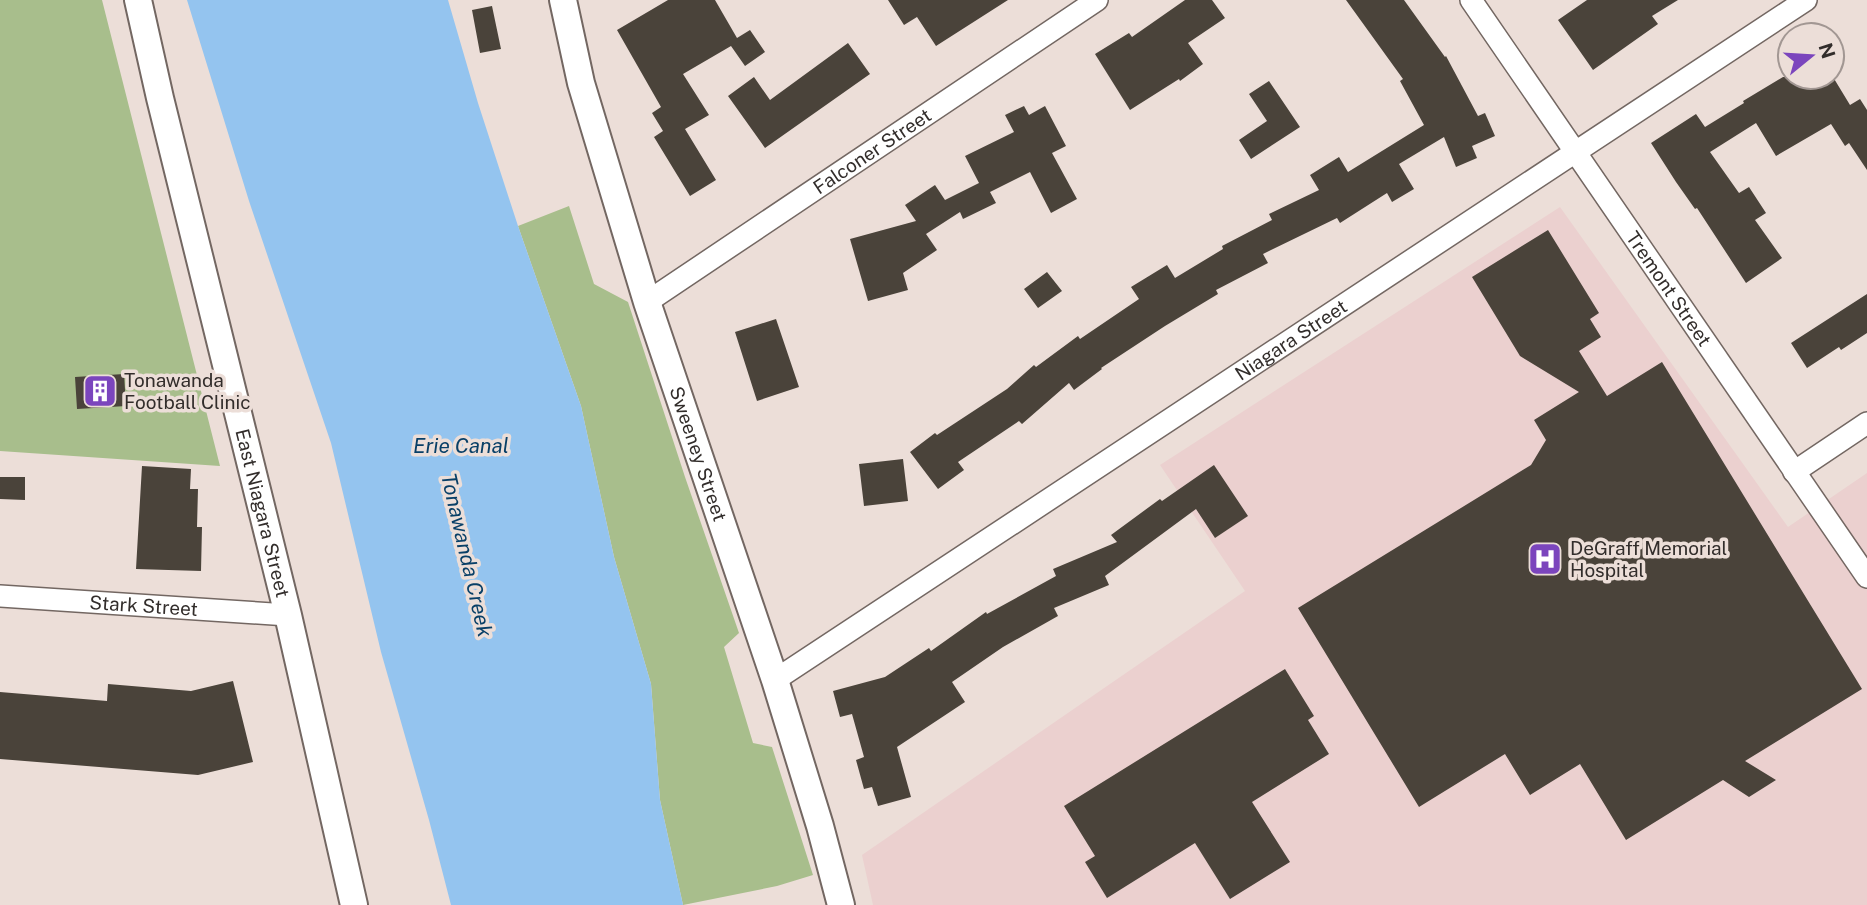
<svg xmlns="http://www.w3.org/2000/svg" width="1867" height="905" viewBox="0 0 1867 905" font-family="'Public Sans',sans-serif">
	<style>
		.medical { fill: #ebd0cf }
		.green { fill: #a8be8c }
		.water { fill: #94c4ef }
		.building { fill: #4a433a }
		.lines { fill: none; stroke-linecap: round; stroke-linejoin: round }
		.minor-casing { stroke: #736762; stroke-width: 24 }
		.tertiary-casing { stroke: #736762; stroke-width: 30 }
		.minor { stroke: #fff; stroke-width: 21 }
		.tertiary { stroke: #fff; stroke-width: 26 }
		.labels { text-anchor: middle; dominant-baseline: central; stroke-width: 7; stroke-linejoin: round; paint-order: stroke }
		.street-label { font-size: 19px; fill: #322d2b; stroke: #ecded8 }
		.poi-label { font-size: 19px; fill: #322d2b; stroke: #ecded8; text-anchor: start }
		.water-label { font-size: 21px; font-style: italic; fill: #083f67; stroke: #ecded8 }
	</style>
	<rect width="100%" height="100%" fill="#ecded8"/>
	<!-- medical -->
	<path class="medical" d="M1560,207l228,320 79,-54v432h-994l-11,-50 383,-264 -85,-126z"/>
	<!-- green -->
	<path class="green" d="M0,0h102l118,466 -220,-15z
		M569,206l25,78 34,18 57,175 54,156 -15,14 29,96 19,4 41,128 -36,11 -94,19 -23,-105 -9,-116 -37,-127 -33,-151 -63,-180z"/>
	<!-- water -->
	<path class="water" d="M187,0h261l30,103 40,123 63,180 33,151 37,127 9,116 23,105h-232l-22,-85 -48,-168 -50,-209 -82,-242z"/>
	<!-- building -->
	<path class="building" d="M668,0h47l22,38 13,-8 15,22 -20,14 -14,-20 -48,28 26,41 -24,14 31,51 -26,16 -36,-59 9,-6 -11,-18 9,-6 -44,-77z
		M888,0h120l-72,46 -19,-29 -13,8z
		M1185,0h27l13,18 -37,25 15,21 -23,17 -1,-2 -49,31 -35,-56 34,-21 3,4z
		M1346,0h58l41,57 1,-1 32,60 7,-3 10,23 -23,10 5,12 -21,9 -12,-30 -45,27 15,25 -22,13 -5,-9 -47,30 -3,-5 -74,36 5,9 -52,27 2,4 -53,32 -64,42 1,1 -28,21 -5,-7 -47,41 -3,-3 -61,41 6,8 -26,19 -28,-37 25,-19 2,2 70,-46 27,-24 2,2 42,-31 2,3 59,-40 -8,-12 36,-22 8,13 48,-29 -1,-3 50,-26 -3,-6 50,-24 -9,-15 29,-18 9,15 76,-47 -24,-44 3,-2z
		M1587,0h91l-26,16 6,8 -65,46 -35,-50z
		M492,6l9,43 -21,4 -8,-43z
		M848,43l22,31 -105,74 -37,-52 26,-19 16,23z
		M1783,77h50l17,28 10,-6 7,11v60l-18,-27 -4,3 -14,-22 -55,32 -20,-33 -46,29 29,41 10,-6 17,26 -11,7 27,38 -36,25 -49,-75 -2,1 -19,-27 -25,-39 45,-29 9,13 39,-24 -1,-2z
		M1269,81l31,46 -49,32 -12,-19 28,-19 -18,-27z
		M1024,106l5,9 16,-9 21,40 -14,7 25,46 -26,14 -21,-41 -40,20 6,11 -33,16 -3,-7 -34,22 11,16 -34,23 5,17 -40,11 -18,-62 66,-18 -11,-16 30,-20 10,15 34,-17 -14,-27 49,-24 -9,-17z
		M1548,230l51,83 -9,6 11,18 -22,14 28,45 55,-34 200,327 -117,72 31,19 -27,17 -26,-17 -97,60 -46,-76 -50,31 -25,-41 -86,53 -121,-199 233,-143 15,-25 -12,-20 45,-28 -59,-36 -48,-79z
		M1047,272l15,19 -24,17 -14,-19z
		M1867,294v39l-26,17 -2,-3 -32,21 -16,-25z
		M776,319l23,68 -42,14 -22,-69z
		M124,374l2,32 -49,3 -2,-32z
		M903,459l5,42 -44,5 -5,-42z
		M1214,465l34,51 -33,22 -19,-29 -91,67 4,9 -55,23 4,8 -55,31 -51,35 13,20 -68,45 14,50 -33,9 -6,-19 -8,2 -8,-29 8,-3 -12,-43 -12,3 -7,-26 52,-14 44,-29 2,3 55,-39 1,2 69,-38 -3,-7 64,-27 -6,-7 49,-36 2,2z
		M142,466l49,3 -1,20h8l-1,38h5l-1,44 -65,-2z
		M0,477h25v23l-25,-1z
		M1285,669l29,47 -6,4 21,34 -77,48 38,60 -60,37 -35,-56 -88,55 -22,-36 10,-6 -31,-50z
		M233,681l20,81 -55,13 -198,-16v-67l107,9 1,-17 83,7z"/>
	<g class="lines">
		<defs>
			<g id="minor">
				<path id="s1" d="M1471,0l396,577"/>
				<path id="s2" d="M647,302l450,-302"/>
				<path d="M1794,472l73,-49"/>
				<path id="s3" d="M0,596l288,19"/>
				<path id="s4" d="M775,680l1031,-680"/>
			</g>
			<g id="tertiary">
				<path id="s5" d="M138,0l22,98 128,517 66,290"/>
				<path id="s6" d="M563,0l18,83 66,219 128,378 45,146 21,79"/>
			</g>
		</defs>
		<!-- minor casing -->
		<use href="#minor" class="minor-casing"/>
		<!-- tertiary casing -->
		<use href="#tertiary" class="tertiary-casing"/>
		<!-- minor -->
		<use href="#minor" class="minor"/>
		<!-- tertiary -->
		<use href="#tertiary" class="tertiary"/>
	</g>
	<!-- icons -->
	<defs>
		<symbol id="building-square" viewBox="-11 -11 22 22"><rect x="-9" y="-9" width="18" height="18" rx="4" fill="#7b45bd" stroke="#ecded8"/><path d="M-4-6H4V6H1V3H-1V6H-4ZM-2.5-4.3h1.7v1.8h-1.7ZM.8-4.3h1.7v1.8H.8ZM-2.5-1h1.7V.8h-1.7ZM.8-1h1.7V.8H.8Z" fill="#fff"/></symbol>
		<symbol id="hospital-square" viewBox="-11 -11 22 22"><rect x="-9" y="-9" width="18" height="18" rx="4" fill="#7b45bd" stroke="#ecded8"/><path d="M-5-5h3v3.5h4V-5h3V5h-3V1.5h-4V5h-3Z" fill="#fff"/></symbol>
	</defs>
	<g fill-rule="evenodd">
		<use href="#building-square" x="81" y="372" width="38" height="38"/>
		<use href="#hospital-square" x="1526" y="540" width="38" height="38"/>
	</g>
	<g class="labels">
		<!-- street labels -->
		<g class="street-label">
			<text stroke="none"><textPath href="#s2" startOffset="271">Falconer Street</textPath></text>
			<text stroke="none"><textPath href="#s1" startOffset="350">Tremont Street</textPath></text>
			<text stroke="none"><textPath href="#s4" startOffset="618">Niagara Street</textPath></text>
			<text stroke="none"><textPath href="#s6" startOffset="474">Sweeney Street</textPath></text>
			<text stroke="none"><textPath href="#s5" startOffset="528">East Niagara Street</textPath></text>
			<text stroke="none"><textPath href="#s3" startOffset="144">Stark Street</textPath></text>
		</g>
		<!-- poi labels -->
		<g class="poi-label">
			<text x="124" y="380">Tonawanda<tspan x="124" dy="22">Football Clinic</tspan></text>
			<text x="1570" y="548">DeGraff Memorial<tspan x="1570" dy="22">Hospital</tspan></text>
		</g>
		<!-- water labels -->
		<g class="water-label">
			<text x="461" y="445">Erie Canal</text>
			<text transform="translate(467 555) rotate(77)">Tonawanda Creek</text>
		</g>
	</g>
	<!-- north arrow -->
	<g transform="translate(1811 56) rotate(72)"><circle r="33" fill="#ecded8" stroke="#a29793" stroke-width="2"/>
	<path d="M0-5L12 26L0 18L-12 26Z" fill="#7b45bd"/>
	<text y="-10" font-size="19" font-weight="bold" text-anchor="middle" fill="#322d2b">N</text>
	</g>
</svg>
